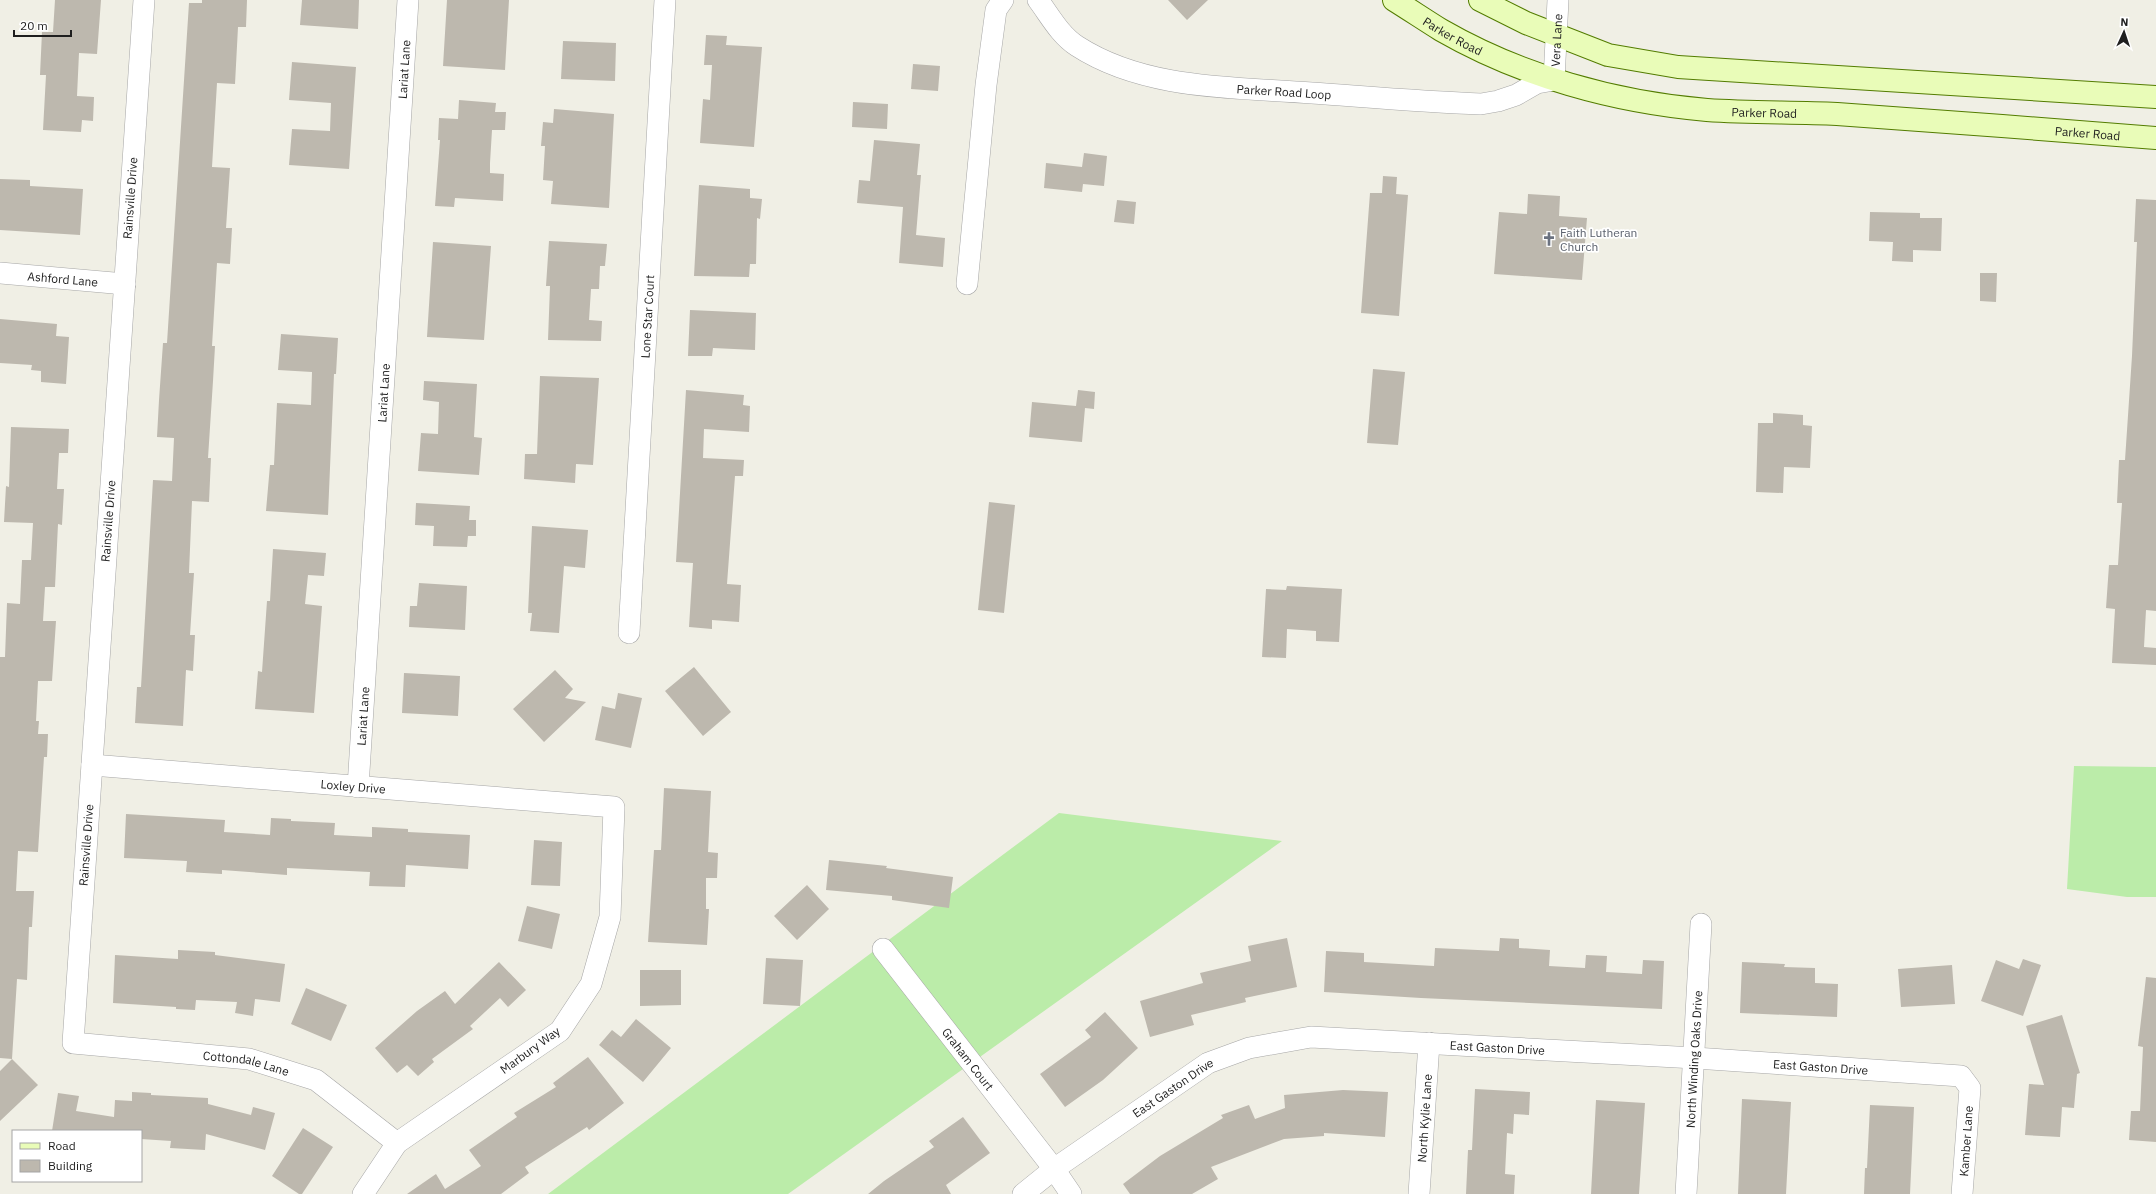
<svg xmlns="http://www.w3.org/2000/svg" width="2156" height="1194" viewBox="0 0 2156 1194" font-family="'IBM Plex Sans',sans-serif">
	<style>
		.grass { fill: #bbeca9 }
		.building { fill: #bdb8ae }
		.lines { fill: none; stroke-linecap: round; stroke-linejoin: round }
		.street-casing { stroke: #a6a6a6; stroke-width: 22 }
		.secondary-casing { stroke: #537c00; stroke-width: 24 }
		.street { stroke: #fff; stroke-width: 21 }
		.secondary { stroke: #e9fcb8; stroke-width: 22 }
		.labels { text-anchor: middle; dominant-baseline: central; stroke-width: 3.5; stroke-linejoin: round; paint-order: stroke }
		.street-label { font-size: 12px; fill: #1f1f1f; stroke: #fff }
		.worship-label { font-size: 12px; fill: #5b616d; stroke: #fff; text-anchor: start }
	</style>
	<rect width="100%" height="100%" fill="#f0efe5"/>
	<!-- grass -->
	<path class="grass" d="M2074,766l82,1v130h-29l-60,-8z
		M1059,813l223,28 -494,353h-240z"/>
	<!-- building -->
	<path class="building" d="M55,0h46l-4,54 -18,-1 -2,43 17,1 -1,24 -11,-1 -1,12 -38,-2 3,-55h-6l2,-43h11z
		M202,0h45l-1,27h-8l-3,57 -18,-1 -5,84 18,1 -4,60h6l-2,36 -13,-1 -5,83h3l-2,35 -5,77h3l-2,44 -17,-1 -3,72h5l-4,62h5l-2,36 -7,-1 -3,56 -48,-3 2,-36h4l12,-207 19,1 2,-43 -17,-1 2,-37 4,-57h4l22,-340h13z
		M302,0h57l-1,29 -58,-4z
		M447,0h62l-4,70 -62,-4z
		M1168,0h40l-21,20z
		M706,35l21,1 -1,9 36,2 -8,100 -54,-4 3,-44 7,1 2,-35h-8z
		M563,41l53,2 -1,38 -54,-2z
		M292,62l64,5 -7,102 -60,-4 3,-36 38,2 1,-28 -42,-3z
		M913,64l27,2 -2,25 -27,-2z
		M459,100l37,3 -1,9h11l-1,18h-13l-2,33v10l14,1 -1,27 -48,-3 -1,9 -19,-1 5,-66h-2l1,-22 19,1z
		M853,102l35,2 -1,25 -35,-2z
		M554,109l60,5 -5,94 -58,-4 2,-23 -10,-1 2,-34h-4l2,-24 10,1z
		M874,140l46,4 -3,31h4l-5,60 29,3 -2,29 -44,-4 4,-56 -46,-4 2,-23 11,1z
		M1084,153l23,3 -3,30 -21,-2 -1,8 -38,-4 2,-25 36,4z
		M1383,176l14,1 -1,17 12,1 -9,121 -38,-3 9,-120h12z
		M0,179l30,1v6l53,3 -3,46 -80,-5z
		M699,185l51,4v9l12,1 -2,20 -3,-1 -1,46h-6l-1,13 -55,-1z
		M1528,194l32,2 -1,20 28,2 -5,62 -88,-6 5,-62 28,2z
		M2136,199l20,1v411l-10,-1 -2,37 12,1v17l-44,-2 3,-54 -9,-1 3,-43h9l4,-62h-5l2,-43h6l7,-104 5,-114h-3z
		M1117,200l19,2 -2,22 -20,-2z
		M1870,212l50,1v5h22l-1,33 -28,-1v12l-21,-1 1,-19 -24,-1z
		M549,241l58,3 -2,22h-5l-1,23h-8l-2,31 13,1 -1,20 -53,-1 2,-54h-4z
		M433,242l58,4 -7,94 -57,-3z
		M1980,273h17l-1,29 -16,-1z
		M690,310l66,3 -1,37 -42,-2 -1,8h-24z
		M0,319l57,5 -1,12 13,1 -3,47 -25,-2v-11l-10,-1 1,-5 -32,-2z
		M281,334l57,4 -2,36h-2l-6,141 -62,-4 4,-46h4l3,-62 34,2 1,-33 -34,-2z
		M1373,369l32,3 -7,73 -31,-2z
		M540,376l59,2 -6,87 -17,-1 -1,19 -51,-4 1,-25h12z
		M424,381l53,3 -3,53 8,1 -3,37 -61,-4 3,-38 17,1 1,-32 -16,-2z
		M686,390l58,5 -1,10 7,1 -1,26 -45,-3 -1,29 41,2 -1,16h-8l-8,108 14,1 -2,37 -27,-2v9l-23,-2 4,-64 -17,-1z
		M1078,390l17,2 -1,17 -9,-1 -3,34 -53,-5 3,-35 44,4z
		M1773,413l30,2v10l9,1 -2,42 -26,-1 -1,26 -27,-1 2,-69h15z
		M11,427l58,2 -1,24h-9l-2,36h7l-2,36 -4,-1 -3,63h-10l-2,34h13l-4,60h-14l-2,40h3l-1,13h10l-1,23h-3l-6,95 -20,-1 -2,40h18l-2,36h-3l-2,53 -10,-1 -5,80 -12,-1v-401h5l2,-54 13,1 2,-44h9l2,-37 -29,-1 2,-36 3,1z
		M989,502l26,3 -11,108 -26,-3z
		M416,503l54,3 -1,14h7v16h-8l-1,11 -34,-1 1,-20 -19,-1z
		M532,526l56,4 -3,38 -21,-2 -5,67 -29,-2 2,-18h-4z
		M273,549l53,4 -2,23 -16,-1 -3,29 17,2 -8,107 -59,-4 3,-38 4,1 5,-71h3z
		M419,583l48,3 -2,44 -56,-3 1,-21h7z
		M1287,586l55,3 -3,53 -23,-1v-10l-29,-2 -1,29 -24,-1 4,-68 20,1z
		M694,667l37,45 -28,24 -38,-45z
		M555,670l18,19 -8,9 21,4 -42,40 -31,-33z
		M404,673l56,3 -2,40 -56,-3z
		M618,693l24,5 -11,50 -36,-8 7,-34 13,3z
		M664,788l47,3 -3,61 10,1 -1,25h-11v31h3l-2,36 -59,-3 6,-92h7z
		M126,814l99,6 -1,12 46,3 1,-17 20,1v2l44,2 -1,12 38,2v-10l36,2v3l62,3 -2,34 -62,-4 -1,22 -36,-1 1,-14 -83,-4v7l-65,-5v4l-36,-2 1,-11 -63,-3z
		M534,840l28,2 -2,44 -29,-1z
		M829,860l58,6 -1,2 67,9 -4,31 -57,-8v-4l-66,-6z
		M807,885l22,24 -32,31 -23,-24z
		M527,906l33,8 -8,35 -34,-8z
		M1287,938l10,49 -52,11 1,4 -55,13 3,10 -44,12 -10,-36 63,-18 -3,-10 51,-12 -3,-15z
		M1500,938l19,1v9l31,2 -1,16 36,2 1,-13 21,1 -1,16 36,2 1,-14 21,1 -2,48 -241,-11 -97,-6 2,-41 38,2v9l70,4 1,-18 64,3z
		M178,950l37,2v3l70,9 -5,38 -25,-3 -2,17 -18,-3 2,-11 -41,-2 -1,10 -19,-1v-2l-63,-4 2,-48 63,4z
		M766,958l37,2 -3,46 -37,-2z
		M2023,959l18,6 -18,51 -42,-15 15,-41 23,9z
		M499,962l27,28 -18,17 -8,-9 -30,28 3,3 -41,30 2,3 -16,14 -11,-11 -10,8 -22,-25 42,-37 28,-20 10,13z
		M1742,962l43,2 -1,3 31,1v15l23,1 -1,33 -97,-4z
		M1952,965l3,39 -54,3 -3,-38z
		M640,970h41v35l-41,1z
		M2146,977l10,1v164l-27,-2 2,-29h9l3,-64 -5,-1z
		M306,988l41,17 -16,36 -40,-17z
		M1105,1012l33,36 -35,32 -38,27 -25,-33 51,-37 -6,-7z
		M2062,1015l18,58 -3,1 -3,34 -12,-1 -2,30 -35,-2 4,-51 15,1 -18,-59z
		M636,1019l35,29 -28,34 -44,-37 13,-15 9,7z
		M588,1057l36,46 -35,27 -2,-3 -62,40 4,6 -28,21h-94l29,-20 9,15 36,-23 -12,-16 48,-33 -3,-4 42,-26 -3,-4z
		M12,1059l26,26 -38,36v-50z
		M1475,1089l55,3 -1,23 -15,-1 -1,20 -6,-1 -2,41 10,1 -1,19h-48l2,-44h4z
		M1343,1090l45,2 -3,45 -61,-4v3l-40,3 -73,28 7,12 -26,15h-62l-7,-10 37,-28 63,-38 -2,-3 28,-10 6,14 30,-11 -1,-13z
		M132,1092l19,1v2l57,3v6l43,11 2,-8 22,6 -10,37 -59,-16 -1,16 -35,-2 1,-7 -30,-2v-8h-89l6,-38 21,3 -3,15 38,6 1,-17 17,1z
		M1742,1099l49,3 -5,92h-48z
		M1596,1100l49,3 -6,91h-48z
		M1870,1105l44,2 -4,87h-46l1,-26h2z
		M963,1117l27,36 -44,32 5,9h-83l16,-13 50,-34 -5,-6z
		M303,1128l30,19 -31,47h-3l-27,-18z"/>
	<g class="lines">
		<defs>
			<g id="street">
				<path id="s1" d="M144,0l-71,1043 176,16 67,21 81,63"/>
				<path id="s2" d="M1038,0c12,16 22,35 39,46 68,44 157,41 235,47 56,4 112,9 169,11l17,-3 18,-6 21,-12 17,-3 4,-80"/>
				<path id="s3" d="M0,273l125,11"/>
				<path d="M967,284l19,-199 10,-75 7,-10"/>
				<path id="s4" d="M629,633l36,-633"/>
				<path id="s5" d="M92,765l522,42 -4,110 -19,67 -31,47 -163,112 -34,51"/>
				<path id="s6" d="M358,787l50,-787"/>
				<path id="s7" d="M883,949l171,220 17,25"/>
				<path id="s8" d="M1023,1194l31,-25 154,-106 41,-15 62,-11 384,21 266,18 9,12 -8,106"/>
				<path id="s9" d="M1419,1194l10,-151"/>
				<path id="s10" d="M1686,1194l15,-270"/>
			</g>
			<g id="secondary">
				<path id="s11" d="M1394,0c16,10 31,20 47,30 80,46 173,72 266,80 43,3 87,2 130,4 106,7 213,16 319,24"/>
				<path d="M1480,0l46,23 82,32 70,12 478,30"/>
			</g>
		</defs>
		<!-- street casing -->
		<use href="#street" class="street-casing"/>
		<!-- secondary casing -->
		<use href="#secondary" class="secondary-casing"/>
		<!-- street -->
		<use href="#street" class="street"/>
		<!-- secondary -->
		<use href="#secondary" class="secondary"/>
	</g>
	<!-- icons -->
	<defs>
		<symbol id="church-bare" viewBox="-9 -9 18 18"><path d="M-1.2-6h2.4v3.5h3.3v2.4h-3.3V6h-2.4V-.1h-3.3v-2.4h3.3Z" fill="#6b7280" stroke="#fff" stroke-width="2.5" paint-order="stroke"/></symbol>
	</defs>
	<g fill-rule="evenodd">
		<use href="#church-bare" x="1539" y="229" width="20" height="20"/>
	</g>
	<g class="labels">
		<!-- street labels -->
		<g class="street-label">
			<text stroke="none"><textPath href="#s11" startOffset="69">Parker Road</textPath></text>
			<text stroke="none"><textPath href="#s2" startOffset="590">Vera Lane</textPath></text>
			<text stroke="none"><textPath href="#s6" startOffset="719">Lariat Lane</textPath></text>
			<text stroke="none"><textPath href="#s2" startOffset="275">Parker Road Loop</textPath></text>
			<text stroke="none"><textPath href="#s11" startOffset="393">Parker Road</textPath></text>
			<text stroke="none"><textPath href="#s11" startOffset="717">Parker Road</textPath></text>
			<text transform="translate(130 198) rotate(-86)">Rainsville Drive</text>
			<text stroke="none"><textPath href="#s3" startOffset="63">Ashford Lane</textPath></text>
			<text stroke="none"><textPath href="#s4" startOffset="317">Lone Star Court</textPath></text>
			<text stroke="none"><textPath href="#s6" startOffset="395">Lariat Lane</textPath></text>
			<text transform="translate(108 521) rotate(-86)">Rainsville Drive</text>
			<text stroke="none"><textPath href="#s6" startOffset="71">Lariat Lane</textPath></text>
			<text stroke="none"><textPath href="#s5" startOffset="262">Loxley Drive</textPath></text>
			<text transform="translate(86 845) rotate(-86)">Rainsville Drive</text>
			<text stroke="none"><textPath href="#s8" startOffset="520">East Gaston Drive</textPath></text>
			<text transform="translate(530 1050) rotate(-36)">Marbury Way</text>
			<text stroke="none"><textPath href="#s7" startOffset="139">Graham Court</textPath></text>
			<text stroke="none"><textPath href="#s10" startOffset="135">North Winding Oaks Drive</textPath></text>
			<text stroke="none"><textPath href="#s1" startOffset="1220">Cottondale Lane</textPath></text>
			<text stroke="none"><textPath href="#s8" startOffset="844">East Gaston Drive</textPath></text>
			<text stroke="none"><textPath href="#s8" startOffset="184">East Gaston Drive</textPath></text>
			<text stroke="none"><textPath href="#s9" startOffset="76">North Kylie Lane</textPath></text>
			<text transform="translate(1966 1141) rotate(-86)">Kamber Lane</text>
		</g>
		<!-- worship labels -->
		<g class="worship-label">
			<text x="1560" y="232">Faith Lutheran<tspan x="1560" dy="14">Church</tspan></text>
		</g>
	</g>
	<!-- legend -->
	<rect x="12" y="1130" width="130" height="52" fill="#ffffff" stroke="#a5a5a5"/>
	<rect x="20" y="1143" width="20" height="6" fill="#e9fcb8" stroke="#a5a5a5"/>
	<text x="48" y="1150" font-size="12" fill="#1f1f1f">Road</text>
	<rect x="20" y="1160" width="20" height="12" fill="#bdb8ae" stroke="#a5a5a5"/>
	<text x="48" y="1170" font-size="12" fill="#1f1f1f">Building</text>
	<!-- north arrow -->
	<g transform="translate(2124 32) rotate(3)" stroke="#ffffff" stroke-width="3" paint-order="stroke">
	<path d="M0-3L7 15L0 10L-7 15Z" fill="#1f1f1f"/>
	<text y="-6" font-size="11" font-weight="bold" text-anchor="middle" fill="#1f1f1f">N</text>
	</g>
	<!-- scale -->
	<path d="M14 30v6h57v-6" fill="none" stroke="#1f1f1f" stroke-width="2"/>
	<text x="20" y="30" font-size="12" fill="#1f1f1f" stroke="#ffffff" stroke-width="3" paint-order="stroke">20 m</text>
</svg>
